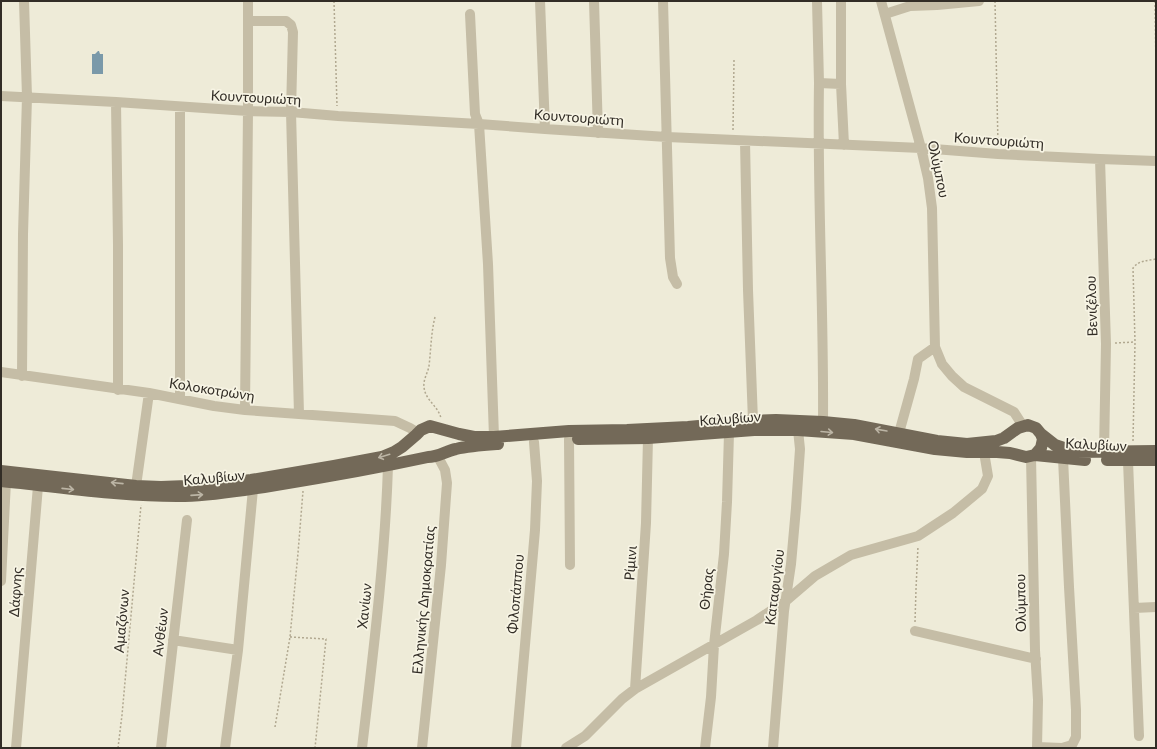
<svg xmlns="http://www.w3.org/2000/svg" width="1157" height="749" viewBox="0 0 1157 749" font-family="Lato,sans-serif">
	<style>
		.water { fill: #7a99a9 }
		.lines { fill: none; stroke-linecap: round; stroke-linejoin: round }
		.path { stroke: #b1a890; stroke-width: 1.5; stroke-dasharray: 2 2; stroke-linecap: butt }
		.minor { stroke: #c5bda6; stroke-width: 10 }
		.major { stroke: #736958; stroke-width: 12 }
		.oneway { stroke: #bcb5a5 }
		.labels { text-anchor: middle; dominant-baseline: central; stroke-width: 3.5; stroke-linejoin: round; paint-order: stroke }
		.street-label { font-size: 14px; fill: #322d26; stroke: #f7f4e4 }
	</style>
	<rect width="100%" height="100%" fill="#eeebd8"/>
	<!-- water -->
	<path class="water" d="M98,51h1l1,3h3v20h-11v-20h3z"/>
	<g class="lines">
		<!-- path -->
		<path class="path" d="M334,1l3,105
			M995,1l3,144
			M1155,1l1,66
			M733,130l1,-70
			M435,317c-4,16 -4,32 -6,49 -1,6 -6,14 -5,21 1,13 14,19 17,31
			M1115,343l20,-1
			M1133,441l2,-99 -2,-74c6,-8 14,-7 23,-9
			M915,622l1,-33 2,-43
			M290,637l36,2 -11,109
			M275,727l15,-90 8,-84 5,-62
			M118,748l4,-33 19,-210"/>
		<!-- minor -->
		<path class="minor" d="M540,1l5,128
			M594,1l4,132
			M663,1l7,257 3,19 4,7
			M817,1l2,82 22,1
			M841,1v83l3,61
			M881,1l40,147 7,30 4,30 3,139 7,17 10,12 12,11 50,25 9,14
			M470,14l5,100 4,10 9,140 6,173
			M885,14l25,-8 27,-1 42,-4
			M248,21h38l5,4 2,7 -2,80 8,302
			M819,83c-2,113 5,226 4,339
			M1,96l115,6 132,9 43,1 47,4 141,8 66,5 122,8 254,11 77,6 102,5 56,2
			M116,102l2,143v145
			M745,141l3,149 5,131
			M1100,159l6,185 -2,108
			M1,372l148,21 65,13 31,4 150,11 15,7 8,5
			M22,376l1,-142 4,-137 -3,-96
			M180,399v-292
			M245,410l3,-299v-110
			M899,433l15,-54 4,-20 17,-12
			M569,439l1,126
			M1031,457l4,193 3,50 -1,48
			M1128,461l11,275
			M136,486l13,-93
			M1,581l5,-100
			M1134,608l22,-1
			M915,631l121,28
			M173,640l65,10
			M635,689l11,-166 2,-85
			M1037,747l25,1 10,-3 4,-8v-27l-7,-123 -6,-129
			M16,748l22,-262
			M161,748l26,-228
			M225,748l13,-98 15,-161
			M362,748c11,-94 23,-188 26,-282
			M422,748l19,-183 6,-82 -2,-13 -8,-15
			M516,748l19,-218 2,-49 -3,-39
			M566,748l19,-12 37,-37 13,-10 122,-69 30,-20 28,-24 36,-21 67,-19 35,-23 29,-24 6,-13 -4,-24
			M705,748l6,-51 3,-52 10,-91 3,-52 2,-69
			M773,748l11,-137 7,-47 5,-56 4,-59 -2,-19"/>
		<!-- major -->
		<path class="major" d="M578,439l70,-1 106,-8h44l56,4 81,15 32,3h30l13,1 16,4 9,-2 6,-7 2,-9 -2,-5
			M1035,455l50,5
			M1107,460h49
			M1,471l135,15 25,1 26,-1 31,-2 33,-4 83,-14 48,-9 12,-5 8,-5 14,-12 5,-5 9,-4 29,8 15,3h20l75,-6 58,-1 61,-3 65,-6 23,-1 47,2 31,3 83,16 30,3 29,-3 8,-3 14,-10 10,-3 8,3 5,6 14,11 21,7 80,-1
			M1,481c61,6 123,16 184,15 31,-1 61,-6 91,-11 51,-8 101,-17 152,-28 10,0 18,-6 28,-8 13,-3 28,-4 42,-5"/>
	</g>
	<!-- one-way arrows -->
	<defs><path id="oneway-shaft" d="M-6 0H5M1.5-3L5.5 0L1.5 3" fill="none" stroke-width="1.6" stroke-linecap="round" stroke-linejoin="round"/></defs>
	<g class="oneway">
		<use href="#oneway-shaft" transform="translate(881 430) rotate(-170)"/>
		<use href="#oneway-shaft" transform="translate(827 432) rotate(5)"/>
		<use href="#oneway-shaft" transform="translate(384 456) rotate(163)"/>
		<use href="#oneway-shaft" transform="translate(117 483) rotate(-174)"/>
		<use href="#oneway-shaft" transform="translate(68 489) rotate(6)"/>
		<use href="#oneway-shaft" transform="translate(197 495) rotate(-4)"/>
	</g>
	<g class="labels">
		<!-- street labels -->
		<g class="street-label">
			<text transform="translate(256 97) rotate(3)">Κουντουριώτη</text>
			<text transform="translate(579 117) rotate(4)">Κουντουριώτη</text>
			<text transform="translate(999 140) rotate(4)">Κουντουριώτη</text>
			<text transform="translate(939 169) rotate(78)">Ολύμπου</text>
			<text transform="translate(1091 306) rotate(-92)">Βενιζέλου</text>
			<text transform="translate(212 389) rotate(9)">Κολοκοτρώνη</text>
			<text transform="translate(730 418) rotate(-4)">Καλυβίων</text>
			<text transform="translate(1096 444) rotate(3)">Καλυβίων</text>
			<text transform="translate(214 477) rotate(-5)">Καλυβίων</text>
			<text transform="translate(630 563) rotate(-86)">Ρίμινι</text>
			<text transform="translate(774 587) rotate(-83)">Καταφυγίου</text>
			<text transform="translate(706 589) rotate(-84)">Θήρας</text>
			<text transform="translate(15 592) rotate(-86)">Δάφνης</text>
			<text transform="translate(515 594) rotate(-85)">Φιλοπάππου</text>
			<text transform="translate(423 600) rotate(-85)">Ελληνικής Δημοκρατίας</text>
			<text transform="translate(1020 603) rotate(-91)">Ολύμπου</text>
			<text transform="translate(364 606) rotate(-84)">Χανίων</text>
			<text transform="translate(121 621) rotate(-85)">Αμαζόνων</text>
			<text transform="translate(160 632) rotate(-83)">Ανθέων</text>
		</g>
	</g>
	<!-- border -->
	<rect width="1157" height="749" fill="none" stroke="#322d26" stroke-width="4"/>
</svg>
